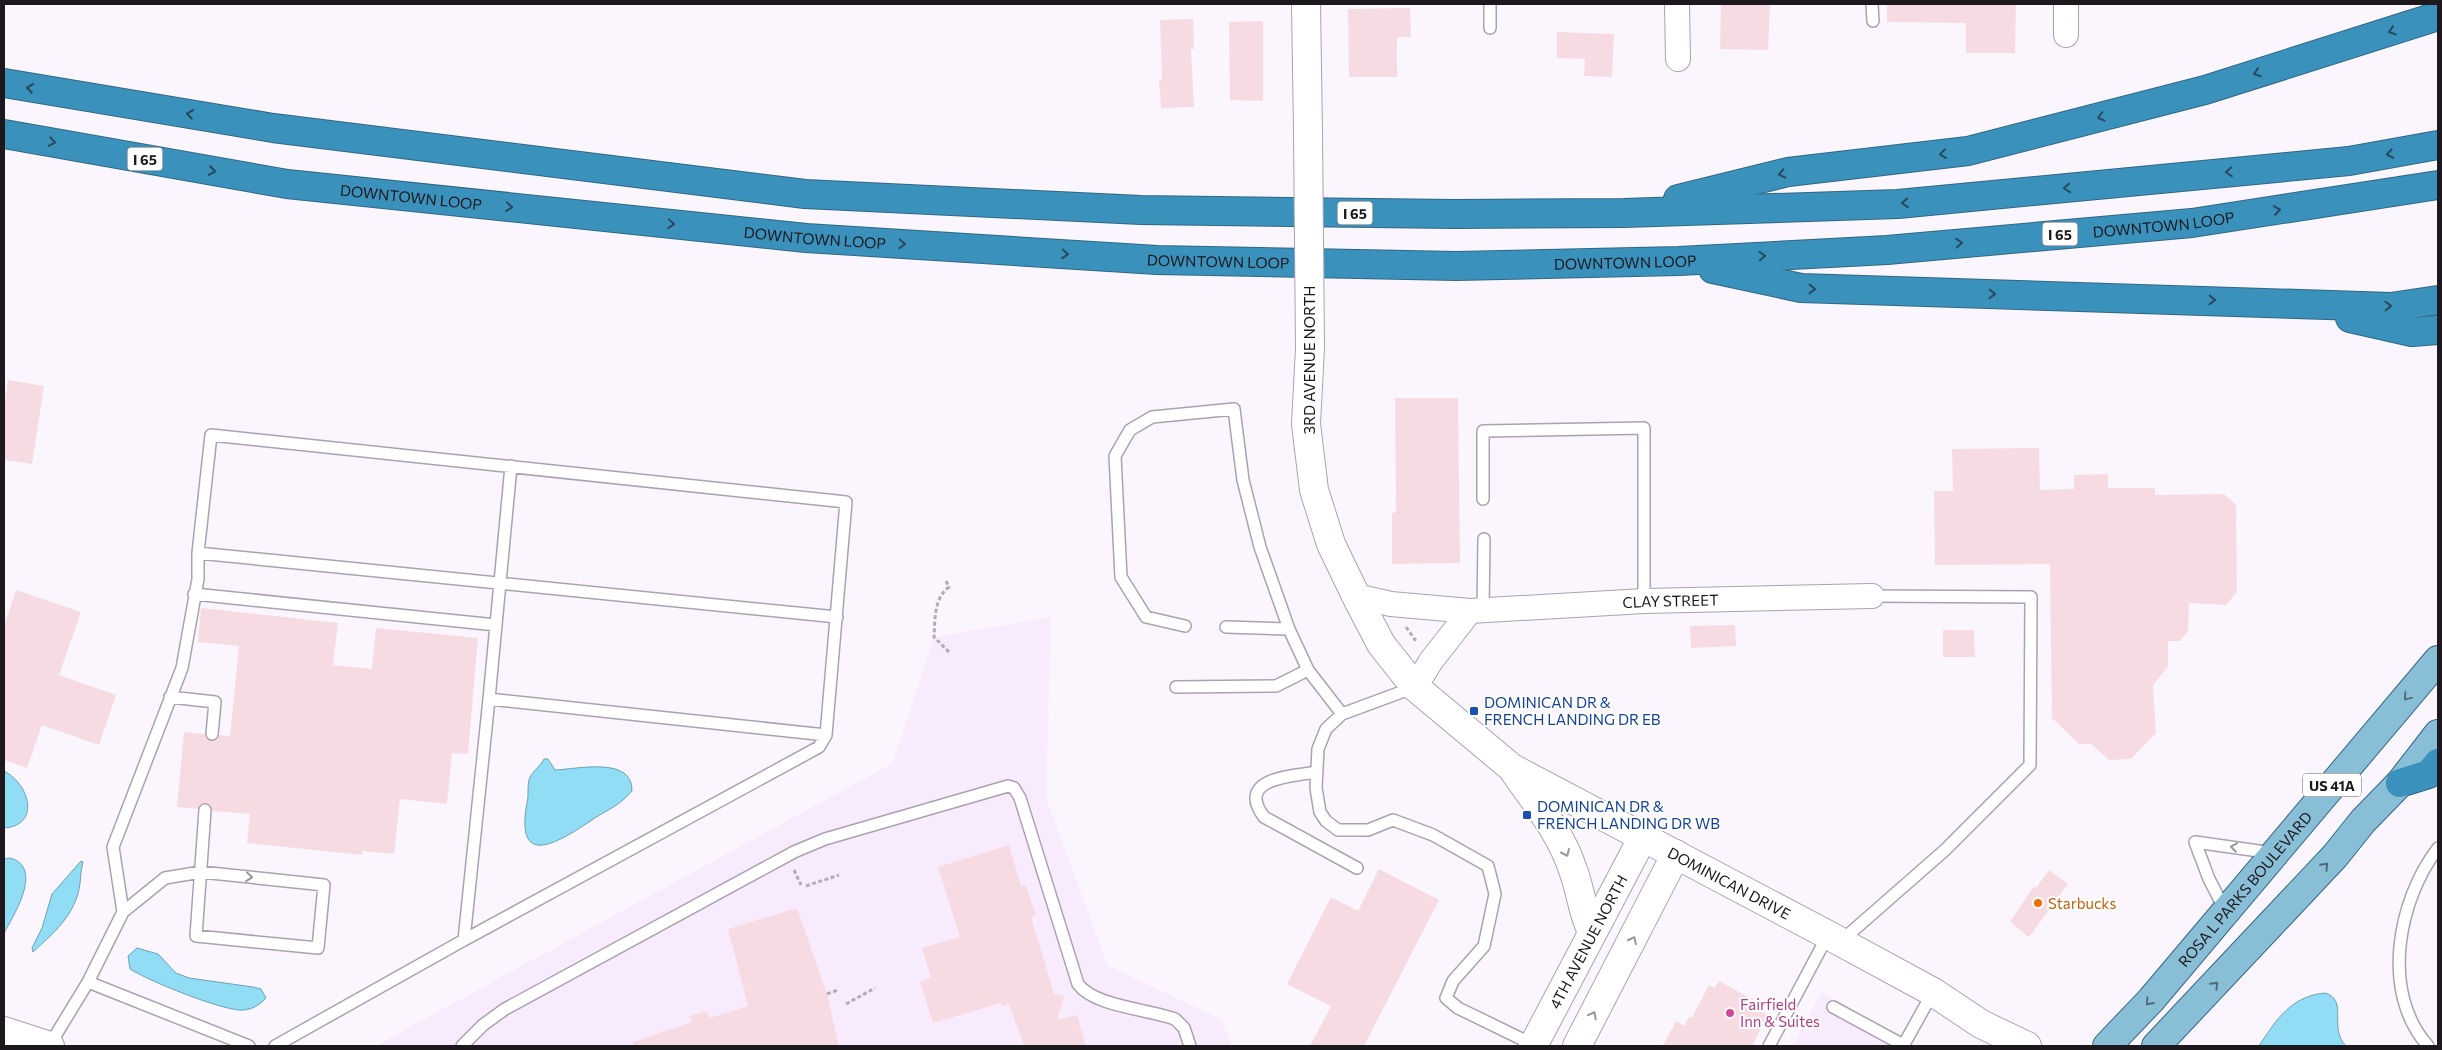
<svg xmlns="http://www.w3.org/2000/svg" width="2442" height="1050" viewBox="0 0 2442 1050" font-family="Commissioner,sans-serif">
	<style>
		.built { fill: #f9ebfe }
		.water { fill: #90ddf5; stroke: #6da2b4 }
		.building { fill: #f7dbe3 }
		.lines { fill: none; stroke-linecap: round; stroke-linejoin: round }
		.service-casing { stroke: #aca1b0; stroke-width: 14 }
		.minor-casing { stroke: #aca1b0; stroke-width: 26 }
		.tertiary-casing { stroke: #aca1b0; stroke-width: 30 }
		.primary-casing { stroke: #306784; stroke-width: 30 }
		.motorway-casing { stroke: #306784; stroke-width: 30 }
		.path { stroke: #b2adb4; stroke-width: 3; stroke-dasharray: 4 2.5; stroke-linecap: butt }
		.service { stroke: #fff; stroke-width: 11 }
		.minor { stroke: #fff; stroke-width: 24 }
		.tertiary { stroke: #fff; stroke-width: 28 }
		.primary { stroke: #89bed7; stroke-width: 28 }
		.motorway { stroke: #3a92bc; stroke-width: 28 }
		.tertiary-bridge-casing { stroke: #aca1b0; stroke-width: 30; stroke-linecap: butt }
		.tertiary-bridge { stroke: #fff; stroke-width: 28 }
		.oneway { stroke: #28495d }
		.oneway2 { stroke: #526b7a }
		.oneway3 { stroke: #999799 }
		.transit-dot { fill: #1a4fb4; stroke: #fff; stroke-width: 2 }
		.food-dot { fill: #e8710a; stroke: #fff; stroke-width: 2 }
		.hotel-dot { fill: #d1479c; stroke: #fff; stroke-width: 2 }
		.labels { text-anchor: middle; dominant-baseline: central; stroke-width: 4; stroke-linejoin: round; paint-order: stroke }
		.shield { fill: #fff; stroke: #605d61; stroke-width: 1 }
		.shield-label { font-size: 14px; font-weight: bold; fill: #1c181d }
		.street-label { font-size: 15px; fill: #1c181d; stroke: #fff }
		.transit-label { font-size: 15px; fill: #164399; stroke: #fff; text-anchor: start }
		.food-label { font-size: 15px; fill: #c56008; stroke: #fff; text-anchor: start }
		.hotel-label { font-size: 15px; fill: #b23c85; stroke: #fff; text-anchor: start }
	</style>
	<rect width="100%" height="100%" fill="#fbf6fd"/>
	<!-- built -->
	<path class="built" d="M1051,617l-5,181 62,168 113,53 11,27h-857l518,-283 41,-126z
		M1822,991l83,55h-113z"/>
	<!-- water -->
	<path class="water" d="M544,759h4l7,11c23,-1 78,-14 77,21 -16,18 -25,18 -43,31 -33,22 -74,46 -62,-19 2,-7 0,-15 2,-23 2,-8 11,-13 15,-21z
		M4,771c27,14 36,55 0,57z
		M10,858c34,9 4,57 -6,75v-74z
		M81,861l2,1c-3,11 -2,24 -6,35 -9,25 -26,38 -44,55l-1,-4 10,-20 10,-34z
		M137,948l21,6 18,19 13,5 64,9 8,2 5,9c-7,8 -17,13 -27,12 -23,-2 -90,-29 -109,-41l-2,-13z
		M2325,993c24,7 3,35 21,53h-87c17,-26 32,-50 66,-53z"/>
	<!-- building -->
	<path class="building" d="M1721,4h49l-2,46 -48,-1z
		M1887,4h129l-1,49h-49v-30l-79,-1z
		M1410,8l1,29h-14v40h-48l-1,-68z
		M1193,19l1,30h-3l3,58 -33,1 -2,-28h3l-2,-60z
		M1263,21v80l-33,-1 -1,-78z
		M1557,32l57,2 -2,43 -28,-1 1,-17 -28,-1z
		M8,380l36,6 -12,78 -28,-4v-52z
		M1395,398h63l2,165 -68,1v-51l4,-1z
		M2039,448l1,42 34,-1v-14l34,-1v14h47v7l69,-1 12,11 1,87 -11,13 -37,-2 -1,28 -8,10h-12v26l-15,18 3,48 -25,26 -22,1 -18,-16h-12l-27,-26 -2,-154 -115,1 -1,-74h19l-1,-42z
		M16,590l65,22 -22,63 57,20 -17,50 -57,-20 -15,43 -23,-8v-134z
		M201,608l137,15 -5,42 39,4 4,-41 102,10 -10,116 -16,-1 -5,51 -47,-5 -6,55 -32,-3v4l-115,-12 3,-29 -38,-3 -1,-5 -5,-3 -5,1 -3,5 -21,-2 7,-75 21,2v4l6,3h5l3,-6 11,1 9,-90 -41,-4z
		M1735,625l1,21 -45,2 -1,-22z
		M1943,630h31l1,27h-32z
		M1009,845l12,41 5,-1 10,30 -5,2 23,77 10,2 -7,24 20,-5 9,31h-62l-15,-42 -7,2 -1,-3 -68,20 -13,-41 11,-4 -9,-30 38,-11 -22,-70z
		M1379,869l60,31 -75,146h-54l21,-40 -44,-22 44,-87 27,14z
		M2049,870l19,14 -39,53 -19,-15 24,-36 2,2z
		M797,908l30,86 12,52h-205l-1,-4 59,-20 -2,-6 17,-5 3,7 38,-12 -20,-77z
		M1719,981l46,25 -3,6 6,3 -16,31h-89l13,-25 8,5 5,-9 3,1 17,-33 6,3z"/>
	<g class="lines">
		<defs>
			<path id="service" d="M1872,4l1,17
				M1490,28v-24
				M1483,499v-68l161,-3v173
				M198,553l639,64
				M194,594l302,31
				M1483,609l1,-70
				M1185,626l-39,-9 -25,-40 -6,-121 15,-26 22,-13 82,-8 9,71 17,67 29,82
				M1226,627l63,2 19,41
				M1176,687l100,-1 32,-16 34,44
				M1415,687l-73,27 -16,15 -8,20 -2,39 4,24 6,9 12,9h30l25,-10 40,15 55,31 7,28 -11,52 -31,35 -7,17 12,10 76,37
				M170,697l45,5 -3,32
				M489,699l22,-233
				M1317,772c-25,4 -82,6 -53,45l93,51
				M2225,910l-16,-31 -14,-37 78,11
				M123,912l42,-34 36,-6 123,13 -6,63 -122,-12 9,-126
				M464,940l355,-193 7,-12
				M1840,942l105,-92 85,-85 1,-168 -159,-1
				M88,982l161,64
				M1833,1007l72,39
				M49,1046l39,-64 35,-70 -10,-65 69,-179 16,-89v-26l13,-118 635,67 -20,233 -337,-36 -25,241 -189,106
				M462,1046l21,-21 22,-16 289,-157 31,-13 183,-53 6,2 6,10 58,186c17,23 71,25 97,35l9,9 6,18
				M1769,1046l59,-111
				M1903,1046l30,-54
				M2428,1046c-48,-54 -30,-146 10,-198"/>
			<g id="minor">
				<path d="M1677,4l1,55"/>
				<path d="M2066,35v-31"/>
				<path id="s1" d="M1356,596l35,8 79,7 174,-10 228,-5"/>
				<path d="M1415,687l16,-26 39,-50"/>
			</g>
			<g id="tertiary">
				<path d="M1306,4l2,128"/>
				<path id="s2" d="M1310,348l-4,76 8,66 17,54 25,52 25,48 34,43 97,81 316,167 105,57 48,32 46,22"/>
				<path d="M1514,771c22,32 47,62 59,99 8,21 9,42 19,62"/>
				<path d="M4,1031l46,15"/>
				<path id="s3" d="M1533,1046l110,-209"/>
				<path d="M1577,1046l99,-192"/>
			</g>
			<g id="primary">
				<path id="s4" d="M2107,1046l44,-46 287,-340"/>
				<path d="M2156,1046l179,-190 28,-35 37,-38 38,-49"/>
			</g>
			<g id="motorway">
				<path d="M4,83l269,45 532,66 336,16 313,4 170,-1 274,-9 451,-43 89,-16"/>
				<path id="s5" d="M4,134l283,50 519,54 351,22 299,6 223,-5 208,-11 305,-27 246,-38"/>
				<path d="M1678,199l110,-27 180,-21 237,-61 233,-74"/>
				<path d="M1713,269l88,19 590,19 47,-7"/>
				<path d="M2350,318l62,14 26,-2"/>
				<path d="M2400,783l29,-9 9,-11"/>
			</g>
		</defs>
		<!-- service casing -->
		<use href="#service" class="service-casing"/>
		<!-- minor casing -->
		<use href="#minor" class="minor-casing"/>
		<!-- tertiary casing -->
		<use href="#tertiary" class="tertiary-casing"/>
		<!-- primary casing -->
		<use href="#primary" class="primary-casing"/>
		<!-- motorway casing -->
		<use href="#motorway" class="motorway-casing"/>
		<!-- path -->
		<path class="path" d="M946,581l3,6c-15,11 -14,32 -15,50l15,15
			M1406,627l10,14
			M794,870l7,15
			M806,886l33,-11
			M827,994l11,-4
			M846,1004l29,-16"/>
		<!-- service -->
		<use href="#service" class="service"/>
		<!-- minor -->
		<use href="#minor" class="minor"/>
		<!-- tertiary -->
		<use href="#tertiary" class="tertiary"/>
		<!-- primary -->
		<use href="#primary" class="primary"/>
		<!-- motorway -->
		<use href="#motorway" class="motorway"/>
		<defs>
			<path id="tertiary-bridge" d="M1308,132l2,216"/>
		</defs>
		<!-- tertiary-bridge casing -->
		<use href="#tertiary-bridge" class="tertiary-bridge-casing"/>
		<!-- tertiary-bridge -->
		<use href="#tertiary-bridge" class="tertiary-bridge"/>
	</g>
	<!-- one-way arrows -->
	<defs><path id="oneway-chevron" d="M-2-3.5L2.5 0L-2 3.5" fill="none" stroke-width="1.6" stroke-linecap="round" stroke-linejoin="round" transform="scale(1.25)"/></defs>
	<g class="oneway">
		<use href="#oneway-chevron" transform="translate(2392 31) rotate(162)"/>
		<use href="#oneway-chevron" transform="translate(2257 73) rotate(162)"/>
		<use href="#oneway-chevron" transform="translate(30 88) rotate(-171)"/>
		<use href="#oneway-chevron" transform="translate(190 114) rotate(-171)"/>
		<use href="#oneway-chevron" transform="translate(2101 117) rotate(166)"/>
		<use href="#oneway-chevron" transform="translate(52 142) rotate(10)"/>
		<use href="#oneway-chevron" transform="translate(1943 154) rotate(173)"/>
		<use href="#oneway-chevron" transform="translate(2390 154) rotate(170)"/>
		<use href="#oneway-chevron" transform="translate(212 171) rotate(10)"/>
		<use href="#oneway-chevron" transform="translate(2229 172) rotate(175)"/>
		<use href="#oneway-chevron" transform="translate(1782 174) rotate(167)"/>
		<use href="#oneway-chevron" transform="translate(2067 188) rotate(175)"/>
		<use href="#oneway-chevron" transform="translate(1905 203) rotate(175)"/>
		<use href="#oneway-chevron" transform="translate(509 207) rotate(6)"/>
		<use href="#oneway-chevron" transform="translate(2277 210) rotate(-9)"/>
		<use href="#oneway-chevron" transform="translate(671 224) rotate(6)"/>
		<use href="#oneway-chevron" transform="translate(1959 243) rotate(-5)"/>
		<use href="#oneway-chevron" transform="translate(902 244) rotate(4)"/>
		<use href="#oneway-chevron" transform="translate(1065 254) rotate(4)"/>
		<use href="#oneway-chevron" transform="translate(1762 256) rotate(-3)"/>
		<use href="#oneway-chevron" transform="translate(1812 289) rotate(2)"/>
		<use href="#oneway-chevron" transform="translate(1992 294) rotate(2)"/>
		<use href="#oneway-chevron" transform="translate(2212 300) rotate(2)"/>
		<use href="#oneway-chevron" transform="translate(2388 306) rotate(-2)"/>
	</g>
	<g class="oneway2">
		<use href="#oneway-chevron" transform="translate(2407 697) rotate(130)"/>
		<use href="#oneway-chevron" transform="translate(2325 866) rotate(-47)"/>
		<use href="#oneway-chevron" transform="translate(2215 985) rotate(-46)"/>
		<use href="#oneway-chevron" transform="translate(2149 1002) rotate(132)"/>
	</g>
	<g class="oneway3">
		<use href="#oneway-chevron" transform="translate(2234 847) rotate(-172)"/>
		<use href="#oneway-chevron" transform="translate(1566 853) rotate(66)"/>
		<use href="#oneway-chevron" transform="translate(249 877) rotate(6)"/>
		<use href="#oneway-chevron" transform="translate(1633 940) rotate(-63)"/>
		<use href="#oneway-chevron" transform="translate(1593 1015) rotate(-62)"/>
	</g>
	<!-- markers -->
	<g class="transit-dot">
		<rect x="1469" y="706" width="10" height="10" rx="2.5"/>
		<rect x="1522" y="810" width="10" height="10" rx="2.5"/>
	</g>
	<circle class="food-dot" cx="2038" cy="903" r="5"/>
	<circle class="hotel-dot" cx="1730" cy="1013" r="5"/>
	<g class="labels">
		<!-- shield labels -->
		<g class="shield">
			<rect x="127.5" y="147.5" width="35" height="23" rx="4"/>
			<rect x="1337.5" y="201.5" width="35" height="23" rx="4"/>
			<rect x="2042.5" y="222.5" width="35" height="23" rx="4"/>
			<rect x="2303" y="773.5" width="58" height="23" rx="4"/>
		</g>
		<g class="shield-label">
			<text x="145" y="159">I 65</text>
			<text x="1355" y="213">I 65</text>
			<text x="2060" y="234">I 65</text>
			<text x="2332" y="785">US 41A</text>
		</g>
		<!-- street labels -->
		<g class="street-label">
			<text stroke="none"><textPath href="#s5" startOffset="412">DOWNTOWN LOOP</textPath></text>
			<text stroke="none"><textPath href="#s5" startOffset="2169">DOWNTOWN LOOP</textPath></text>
			<text stroke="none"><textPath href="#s5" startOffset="818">DOWNTOWN LOOP</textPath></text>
			<text stroke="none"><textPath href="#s5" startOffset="1222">DOWNTOWN LOOP</textPath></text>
			<text stroke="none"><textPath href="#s5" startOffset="1629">DOWNTOWN LOOP</textPath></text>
			<text transform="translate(1309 360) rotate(-90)">3RD AVENUE NORTH</text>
			<text stroke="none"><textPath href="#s1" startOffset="316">CLAY STREET</textPath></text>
			<text stroke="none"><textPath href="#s2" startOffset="738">DOMINICAN DRIVE</textPath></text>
			<text stroke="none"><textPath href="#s4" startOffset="209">ROSA L PARKS BOULEVARD</textPath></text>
			<text stroke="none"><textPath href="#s3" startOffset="118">4TH AVENUE NORTH</textPath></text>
		</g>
		<!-- transit labels -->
		<g class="transit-label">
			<text x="1484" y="702">DOMINICAN DR &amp;<tspan x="1484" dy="17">FRENCH LANDING DR EB</tspan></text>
			<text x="1537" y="806">DOMINICAN DR &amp;<tspan x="1537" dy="17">FRENCH LANDING DR WB</tspan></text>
		</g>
		<!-- food labels -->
		<g class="food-label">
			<text x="2048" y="903">Starbucks</text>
		</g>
		<!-- hotel labels -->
		<g class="hotel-label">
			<text x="1740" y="1004">Fairfield<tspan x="1740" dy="17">Inn &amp; Suites</tspan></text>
		</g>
	</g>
	<!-- border -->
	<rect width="2442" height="1050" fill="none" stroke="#1c181d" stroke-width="10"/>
</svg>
